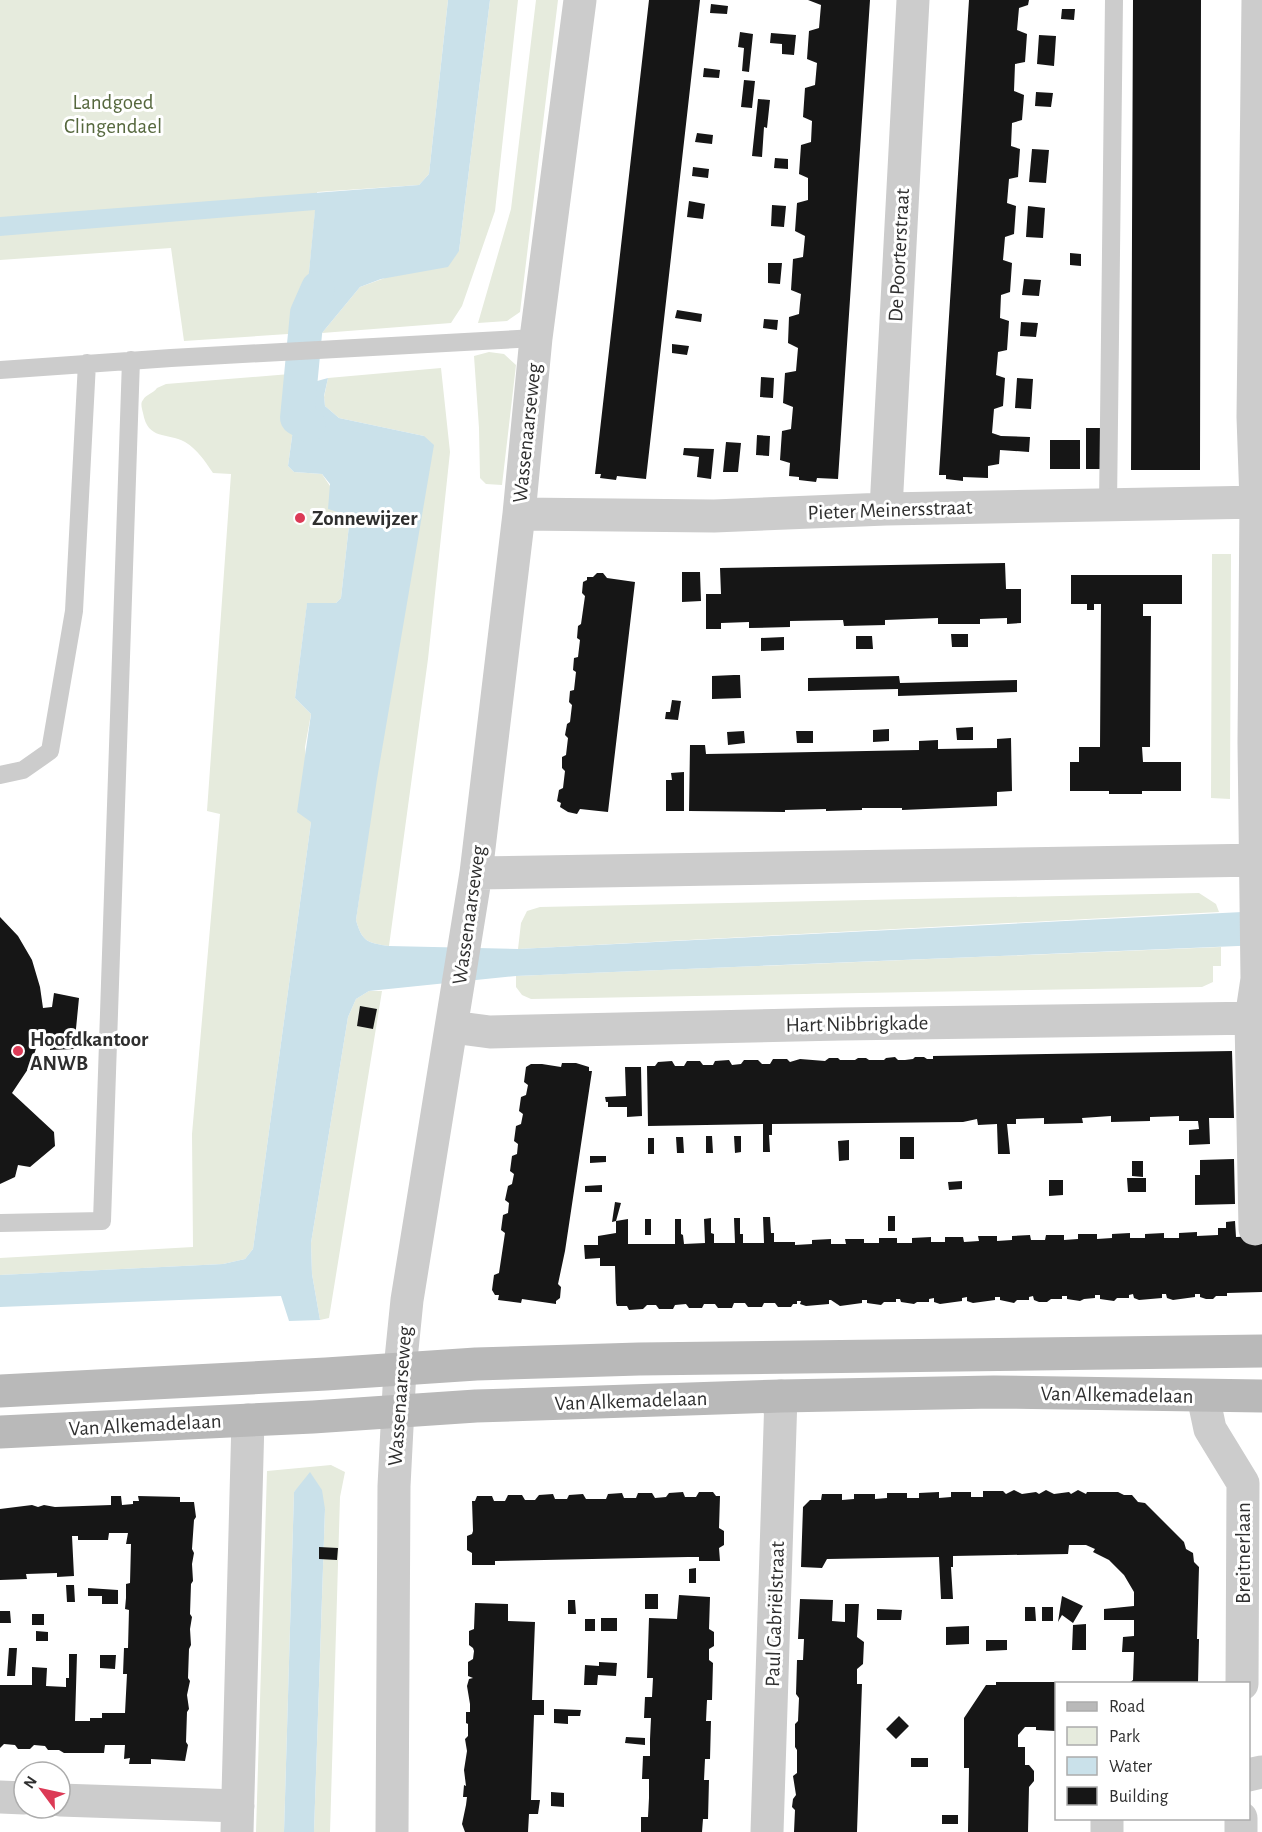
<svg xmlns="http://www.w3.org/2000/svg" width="1262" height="1832" viewBox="0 0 1262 1832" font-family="'Alegreya Sans',sans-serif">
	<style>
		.green { fill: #e6ebdd }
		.water { fill: #cae1ea }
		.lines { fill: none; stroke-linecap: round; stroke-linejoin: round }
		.canal { stroke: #cae1ea; stroke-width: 34 }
		.building { fill: #161616 }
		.service { stroke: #ccc; stroke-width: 18 }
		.minor { stroke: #ccc; stroke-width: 33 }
		.tertiary { stroke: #ccc; stroke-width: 33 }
		.secondary { stroke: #b9b9b9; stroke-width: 33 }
		.poi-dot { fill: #dc3a56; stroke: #fff; stroke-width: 2 }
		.labels { text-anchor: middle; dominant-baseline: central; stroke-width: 6; stroke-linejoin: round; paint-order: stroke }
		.park-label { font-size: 21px; fill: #56683e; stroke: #fff }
		.street-label { font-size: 21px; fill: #2f2f2f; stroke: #fff }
		.poi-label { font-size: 21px; font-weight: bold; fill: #2f2f2f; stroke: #fff; text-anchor: start }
	</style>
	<rect width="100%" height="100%" fill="#fff"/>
	<!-- green -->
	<path class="green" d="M0,0h448l-19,174 -10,11 -102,7 -14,141 -119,8 -13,-93 -171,12z
		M490,0h28l-23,211 -33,95 -11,17 -129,10 38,-46 99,-36z
		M536,0h22l-38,312 -13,9 -29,2 33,-114z
		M489,352l15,2 12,11 -14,120 -16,-1 -6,-6 -1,-50 -5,-72z
		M441,368l9,84 -22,207 -39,287c-21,-3 -27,-4 -33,-26l68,-484 -85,-18 -14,-12 -1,-9 4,-19z
		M290,374l9,12 -11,80 6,6 28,2 28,42 -9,82 -5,5 -29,1 -12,94 16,16 -6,33 6,75 -58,427 -8,10 -22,5 -223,11v-17l193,-11 -1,-113 28,-320 -13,-3 24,-337 -18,-1c-9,-13 -15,-23 -28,-31 -18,-10 -37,-1 -42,-29 -1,-4 -3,-10 0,-13 3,-6 10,-6 14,-12l9,-4z
		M1212,554h19l-1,245 -19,-1z
		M1199,893l17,11 3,8 -701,37 3,-26 6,-12 13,-4z
		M1221,947v19h-8v16l-11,5 -671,12 -9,-4 -6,-8v-11z
		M369,991h13l-53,327 -9,2 -8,-46 -1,-31 37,-226 8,-18z
		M331,1465l14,7 -5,25 -10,335h-16l11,-323 -22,-26 -9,9 -10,340h-28l11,-361z"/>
	<!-- water -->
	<path class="water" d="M448,0h42l-31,251 -11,16 -67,12 -21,8 -38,46h-19l12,-123 -315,26v-19l419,-32 10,-11z
		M328,378l-4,18 1,10 14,12 85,18 10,9 -57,334 -21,141c6,22 12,23 33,26l129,3 744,-38v34l-746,31 -147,15 -13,8 -8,18 -37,226 1,31 8,46 -31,1 -8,-25 -281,11v-32l223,-11 22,-5 8,-10 58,-427 -14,-10 14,-98 -16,-16 12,-95h29l5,-5 9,-82 -22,-7 2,-25 -8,-10 -28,-2 -6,-6 11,-80z
		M310,1472l12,18 3,19 -11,323h-30l10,-340z"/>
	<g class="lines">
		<!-- canal -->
		<path class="canal" d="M309,425l-12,-7 10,-105 11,-25"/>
	</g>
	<!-- building -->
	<path class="building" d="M649,0h51l-54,479 -29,-3 -1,4 -16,-2 1,-4h-6z
		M808,0h62l-32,479 -21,-1 -1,4 -17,-2v-3l-10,-1 1,-13 -10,-3 2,-29 9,-2 2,-22 -10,-4 2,-30 11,-2 2,-23 -10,-5 1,-26 10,-3 1,-11 1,-9 -10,-4 2,-31 10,-2 2,-21 -10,-5 2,-28 11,-3v-22l-9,-4 2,-29 10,-3 1,-21 -9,-4 2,-29 10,-3 2,-22 -10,-4 2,-28 10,-3 2,-23z
		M969,0h60l-1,5 -9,3 -2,22 10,4 -2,28 -10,2 -1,27 10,4 -2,25 -10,3 -1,23 9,3 -2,28 -9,2 -2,24 9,3 -2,28 -9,3 -2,23 9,3 -2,29 -9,3 -1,23 9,3 -2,29 -9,2 -2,23 9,3 -2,28 -9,3 -2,24 9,3 29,1 -1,15 -29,-2 -1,14 -11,2v12l-25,-1v4l-17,-2v-4h-7z
		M1133,0h68l-1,470h-69z
		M711,4l17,2 -1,8 -17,-1z
		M1062,9h13l-1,11 -13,-1z
		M740,32l13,2 -4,38 -7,-1 2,-23 -6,-1z
		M771,33l25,2 -2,20 -12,-1v-10l-12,-1z
		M1039,35l17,1 -2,30 -17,-2z
		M704,68l16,2 -1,8 -16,-1z
		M744,80l11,1 -3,27 -11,-1z
		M1036,92l17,1 -2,14 -16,-1z
		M758,99l12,1 -3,28 -3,-1 -2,30 -10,-1z
		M697,133l16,2 -1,9 -17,-2z
		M1032,149l17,1 -3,33 -17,-1z
		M775,158l13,1v10l-14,-1z
		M693,167l16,2 -1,9 -16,-2z
		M689,201l16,3 -2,15 -16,-2z
		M772,205l14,1 -2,21 -13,-1z
		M1028,206l17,2 -2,30 -17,-1z
		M1070,253l11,1v12l-11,-1z
		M768,263h14l-2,21 -12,-1z
		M1024,279l17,1 -2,16 -17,-1z
		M677,310l25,4 -1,8 -26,-4z
		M764,319l14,1 -1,10 -14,-2z
		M1021,322l17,1 -2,14 -16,-1z
		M672,344l17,2 -2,9 -15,-2z
		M761,377l13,1 -1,20 -13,-1z
		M1017,378l16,1 -2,30 -16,-1z
		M1086,428h17v41h-17z
		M757,435l13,1 -1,20 -13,-1z
		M1050,440h30v29h-30z
		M726,442l15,1 -3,29h-15z
		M684,448l30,1 -3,30 -14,-2 2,-20 -16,-2z
		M1005,563l1,26h15v34l-14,1v-6l-27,1v5h-42v-6l-53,2v5l-41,1 -1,-6 -53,1v6l-41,1v-6l-28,1v6h-15v-35h15l-1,-26z
		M682,572h18l1,29 -19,1z
		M597,573h6l4,5 28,4 -27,230 -28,-3 -3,5 -9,-2 -8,-5 1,-4 -4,-2 2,-11 4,-2 2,-17 -3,-3v-11l4,-2 2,-17 -3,-3 2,-11 3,-2 2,-17 -3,-3 1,-11 4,-1 2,-18 -3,-2 1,-12 4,-1 2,-17 -3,-2 1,-12 3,-2 4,-28 -3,-3 1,-11 4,-2v-3h6z
		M1071,575h111v29h-39v12h8l-1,131h-8l1,15h38v29h-39v3h-33v-3h-39v-29h9v-15h21l1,-143h-7v6h-7v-6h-16z
		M951,634h17v13h-16z
		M856,636h16l1,13h-17z
		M784,637v13l-23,1v-13z
		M734,675h6l1,23 -29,1v-23z
		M899,676l1,7 117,-3v12l-119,4v-7l-90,2v-13z
		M672,700l9,1 -3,19 -13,-1 1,-7h4z
		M973,727v13h-16l-1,-12z
		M889,729v12l-16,1v-12z
		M744,731l1,12 -17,2 -1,-13z
		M796,731h17v12h-16z
		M1011,738l1,53 -15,1v14l-95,4v-2h-40v2l-36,1v-2l-41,1v2l-96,-1 1,-66h15l1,9 213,-4v-9l19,-1v9l59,-1v-9z
		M684,772v39h-18v-31h6l-1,-7z
		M0,917l18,19 14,24 8,27 3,21 9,-1 2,-14 25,5 -5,51 -24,1v-13l-9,-3 -11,32 -18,27 42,39 1,14 -25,21 -12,-2 -3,12 -15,7z
		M360,1006l17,3 -4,20 -16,-3z
		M1232,1051l2,67h-25l1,26 -21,1v-15l10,-1 -1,-8h-19v-5l-29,1v4l-39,1v-6l-29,2 1,5 -39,1v-6l-28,1v5h-9l3,30h-12l-1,-30 -19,1 -1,-6 -14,3 -191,2v11h-3l1,17h-7v-28l-115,2 -1,-60h8l3,-4 14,-1 3,5h9l3,-5h13l3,4h10l2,-4 14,-1 3,5 9,-1 3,-4h14l4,4h8l3,-5h14l3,3 10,-3 25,2 4,-3h9l2,2h15l3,-2h8l3,2h15l2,-2 9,-1 3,3h7l8,-1 2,-2h9l3,2h6v-3z
		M562,1063h14l13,4v4h3l-27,180 -7,33 3,3 -1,11 -4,3v3l-34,-5 -1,4 -23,-3 1,-5h-4l-3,-5 2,-15 5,-2 6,-40 -4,-3 2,-15 5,-2 1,-10 -4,-3 3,-14 4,-2 2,-10 -4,-3 2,-15 5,-2 1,-10 -4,-3 2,-15 5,-2 2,-10 -4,-3 2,-14 5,-2 2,-10 -4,-3 2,-15 5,-3h11l19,3z
		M625,1067h16l1,49 -15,1v-10h-19v-5h-2l-1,-5 21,-1z
		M706,1136h6l1,17h-7z
		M734,1136h7v16l-6,1z
		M676,1137h7l1,16h-7z
		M900,1137h14v22h-14z
		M648,1138h6v16h-6z
		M849,1140v20l-10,1 -1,-20z
		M590,1156h16v6l-16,1z
		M1234,1159l1,45 -40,1v-30h5v-15z
		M1132,1161h11v16l-11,-1z
		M1127,1178h19v14h-18z
		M1049,1180h14v15l-14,1z
		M962,1181v8l-13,1 -1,-8z
		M602,1185v7h-17v-6z
		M615,1202l6,1 -5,18 -4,1z
		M888,1216h7v15h-7z
		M763,1217h7l1,16h3v9h21v3l17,-1v-4l19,-1v5h15l-1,-5h19v4h15v-5h18v5h15v-5l19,-1v5h14v-5h18l1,5 15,-1 -1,-5h19v5l15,-1v-4l18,-1 1,5h14l1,-5h18v5l14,-1v-5h19v5l15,-1v-4l18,-1v5h15v-4l19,-1v5h15v-5l18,-1v4l21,-1v-7h8v-6l9,-1 1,16 26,-1v56l-35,1v3h-11l-3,3h-7l-6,-2v-3h-5v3l-22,3 -6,-2 -1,-4h-4v4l-23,2 -5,-2 -1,-4 -4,1v3h-12l-3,3 -14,-2v-4h-5v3l-11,1 -4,2 -13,-2v-3h-5v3h-11l-4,3h-8l-5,-2 -1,-4 -4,1v3h-12l-3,3 -14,-3v-3h-5v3l-22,3 -6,-2v-4l-5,1v3l-22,3 -6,-2v-4l-5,1v3h-12l-3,2 -13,-2 -1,-3h-4v3h-12l-3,3 -14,-2v-3h-5v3l-22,3 -9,-6h-2v4l-23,2 -6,-2 1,-3h-4v3h-4l-2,3h-13l-3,-4h-11l-2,4h-14l-3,-4h-11l-2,5h-14l-3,-4h-11l-2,4h-13l-3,-4 -11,1 -2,4h-14l-3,-4h-9l-4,4 -14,1 -2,-4h-10l-1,-3 -1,-37h-15v-8l-15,1 -1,-14h14v-9l18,-3v-12l12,-2v25h47v-25h6v15l2,1 1,9 21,-1 -1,-24 7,-1v15l3,1v9h21l-1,-25h6v16h3v9h21z
		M645,1219h6v16h-6z
		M1014,1490l8,4 14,-2 3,2 7,-4 8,4 15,-2 2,2 7,-4 8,4 1,-2h31l6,3h8l6,7 7,1 39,39 2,7 7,4 1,9 5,5 -2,72h2l-1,44h-69l4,-3 1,-28h-12l1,-15 11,-1v-16h-30v-11l30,-3v-14l-10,-17 -15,-15 -16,-8 2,-3 -9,-4h-17l-1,9 -115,2v11h-2l2,32h-12l-2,-42 -112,2 -5,9 -21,-1 2,-60 7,-7h11l1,-6h20v6l12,-1v-5h21v5l12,-1v-5h20v5h12v-5l20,-1v6l12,-1v-5h20v5h12v-6h20l3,3z
		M683,1492l2,5h11l3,-5h14l3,4h4l-1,32 5,3v14l-5,3 1,13h-21v-4h-11l-193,4v4h-23v-12l-5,-3v-14l5,-2 1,-3 -1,-30h3l2,-5h15l2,5h11l3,-6h14l3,5h10l4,-5 14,-1 2,5h12l2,-4 14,-1 3,5h20l2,-5 14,-1 2,5h12l2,-5h14l3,5 11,-1 3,-4z
		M111,1496h10l1,9 11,-1v-3h6l-1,-5 42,1v5h14l2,15 -2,3 -2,29 2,4 -2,11 1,17 -2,3 -1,30 2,3 -2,12 1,16 -2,4 -1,29 2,3 -3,14 2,14 -2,3 -1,30 2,3 -3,16 -34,-2v5h-22l1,-6 -6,1 1,-14h-20l-1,8h-40l-5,-3h-11l-3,-4 -11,-1 -4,4h-12l-3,-4 -11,-1 -4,4v-63h32v-18l15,1 -1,18 20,1v-9h3v-24h8l-2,67h15v-3h12v-5h23l2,-39h-4l1,-26h4l1,-38 -4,-1 1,-11v-14l4,-1 1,-39h-5l2,-11h-19l-1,7h-30v-4h-6l2,40 -17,1v-4l-31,1 1,5 -27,1v-71l32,-4 6,2 6,-2 11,2 56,-2z
		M319,1547l19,1 -1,12 -18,-1z
		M696,1568v15h-7v-14z
		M66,1585h8l1,17h-8z
		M88,1588l30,2v14h-16v-8h-14z
		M645,1594h13v15h-13z
		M679,1595l31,2 -1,32 5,3v14l-5,3v11l4,3 -1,37h-5l-1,21h5l-1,38h-5l-1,21h5l-1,39h-5l-1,13h-61v-15h7l1,-19v-19h-7l1,-23h7v-17l1,-21h-7l1,-21h7l1,-19h-6l2,-60 28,1z
		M1062,1596l21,10 -10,17 -11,-8 -4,7z
		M800,1599l33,1 -1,21 13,1v-18h14l-2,33 7,5 -1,22 -6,5v15h5l-5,148h-63l1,-22 -3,-3 1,-8 3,-4 -3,-19 4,-3v-23l-2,-3v-23l3,-3 1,-23 -3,-4 1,-34h6l1,-21h-6z
		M568,1600h7l1,14h-8z
		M475,1603l33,1v17l27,1 -3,78h12v15h-10l-3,85h9l-2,14h-9l-1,18h-63l-3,-8 4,-19 1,-8h-4l1,-12 2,1 -2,-16 3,-19 -2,-12 3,-3v-12l-2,-1v-11h4v-8l-3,-18 2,-7 4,-1 -5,-2v-14l5,-3 1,-8 -1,-3 -4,-3v-14l5,-2z
		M1025,1607h10l1,14h-11z
		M1042,1607h11v14h-11z
		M877,1609l25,1 -1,10h-24z
		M0,1611h10l1,12h-11z
		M32,1614h12v11h-12z
		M601,1618h16v13h-16z
		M585,1619h10v12h-10z
		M1086,1624v26h-14l1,-25z
		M969,1626v18l-23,1v-18z
		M36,1631l12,1v9h-12z
		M986,1640h21v10l-21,1z
		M9,1648h8l-2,28h-8z
		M100,1655h16l-1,14 -15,-1z
		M599,1662l18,1 -1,13 -18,-1 -1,10h-13l1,-20 14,1z
		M996,1682h60v49l-20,-1v-3h-11l-7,8v12h7v18h4l5,6v10l-5,6 -1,45h-60l1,-64h-5v-50l22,-33h10z
		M554,1709l27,1 -1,6h-12v8l-14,-1z
		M899,1716l10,10 -13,13 -10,-10z
		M626,1737l19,1v7l-20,-2z
		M911,1758h17v9h-17z
		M551,1792l13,1v14l-13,-1z
		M942,1815h16v9h-16z"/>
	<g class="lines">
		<!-- service -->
		<path class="service" d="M0,370l171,-12 365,-20
			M1108,505l6,-505
			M0,775l23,-5 27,-19 24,-140 13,-248
			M0,1223l102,-2 29,-861"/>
		<!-- minor -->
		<path class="minor" d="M886,509l27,-509
			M519,514l195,2 172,-7 376,-7
			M476,873l786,-13
			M452,1027l38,5 351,-8 421,-6
			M1255,1229l-4,-210 6,-40 -3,-237 2,-240 -3,-85 5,-417
			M400,1369l7,-69 69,-427 43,-359 17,-176 44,-338
			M1203,1396l7,33 33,54 -1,201
			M1248,1775l14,-3
			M0,1797l24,1
			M60,1800l178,6
			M237,1832l11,-412
			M767,1832l14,-436
			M1107,1832v-14
			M1241,1832v-14"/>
		<!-- tertiary -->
		<path class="tertiary" d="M392,1832l2,-346 6,-117"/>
		<!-- secondary -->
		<path class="secondary" d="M0,1391l326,-17 150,-10 163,-5 623,-8
			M0,1432l313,-15 163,-11 305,-10 213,-4 268,4"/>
	</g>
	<!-- markers -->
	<g class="poi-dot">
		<circle cx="300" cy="518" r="6"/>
		<circle cx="18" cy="1051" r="6"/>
	</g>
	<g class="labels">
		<!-- park labels -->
		<g class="park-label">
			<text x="113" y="102">Landgoed<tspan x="113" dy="24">Clingendael</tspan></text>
		</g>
		<!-- street labels -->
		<g class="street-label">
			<text transform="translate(899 255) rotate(-87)">De Poorterstraat</text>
			<text transform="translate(527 433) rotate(-84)">Wassenaarseweg</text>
			<text transform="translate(890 510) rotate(-2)">Pieter Meinersstraat</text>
			<text transform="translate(469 915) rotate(-82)">Wassenaarseweg</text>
			<text transform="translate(857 1024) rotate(-1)">Hart Nibbrigkade</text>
			<text transform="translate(1117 1395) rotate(1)">Van Alkemadelaan</text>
			<text transform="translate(400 1396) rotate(-86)">Wassenaarseweg</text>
			<text transform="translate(631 1401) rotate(-2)">Van Alkemadelaan</text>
			<text transform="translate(145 1425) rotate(-3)">Van Alkemadelaan</text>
			<text transform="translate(1243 1553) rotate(-90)">Breitnerlaan</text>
			<text transform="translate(775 1614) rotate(-88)">Paul Gabriëlstraat</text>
		</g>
		<!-- poi labels -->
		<g class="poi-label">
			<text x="312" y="518">Zonnewijzer</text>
			<text x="30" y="1039">Hoofdkantoor<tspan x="30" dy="24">ANWB</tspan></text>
		</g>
	</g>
	<!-- legend -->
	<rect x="1055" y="1682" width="195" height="138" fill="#ffffff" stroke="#acacac" stroke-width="1.5"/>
	<rect x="1067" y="1702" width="30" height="9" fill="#b9b9b9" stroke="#acacac" stroke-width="1.5"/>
	<text x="1109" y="1712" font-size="18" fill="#2f2f2f">Road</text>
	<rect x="1067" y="1727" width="30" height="18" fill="#e6ebdd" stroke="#acacac" stroke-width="1.5"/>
	<text x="1109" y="1742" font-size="18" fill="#2f2f2f">Park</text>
	<rect x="1067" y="1757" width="30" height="18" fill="#cae1ea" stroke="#acacac" stroke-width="1.5"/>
	<text x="1109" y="1772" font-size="18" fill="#2f2f2f">Water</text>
	<rect x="1067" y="1787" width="30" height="18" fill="#161616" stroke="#acacac" stroke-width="1.5"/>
	<text x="1109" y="1802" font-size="18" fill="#2f2f2f">Building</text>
	<!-- north arrow -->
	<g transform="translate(42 1790) rotate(303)"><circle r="28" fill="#ffffff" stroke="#acacac" stroke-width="1.5"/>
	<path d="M0-4.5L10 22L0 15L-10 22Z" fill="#dc3a56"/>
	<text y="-9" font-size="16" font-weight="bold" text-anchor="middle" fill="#2f2f2f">N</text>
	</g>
</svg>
